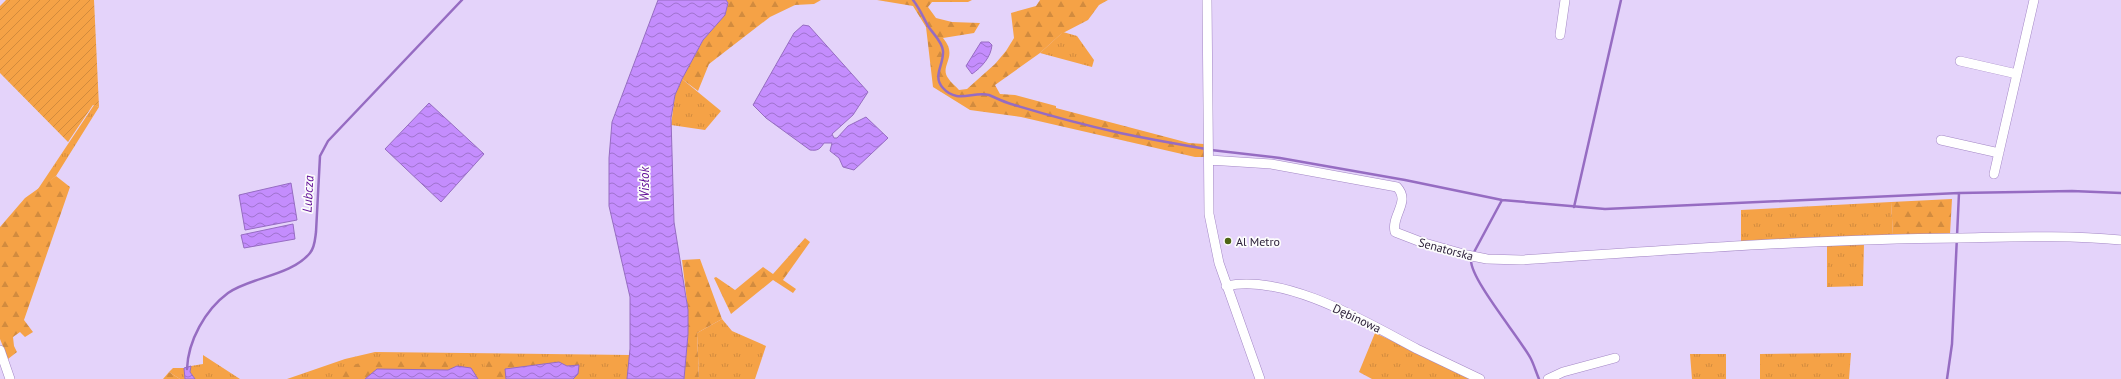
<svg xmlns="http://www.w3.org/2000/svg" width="2121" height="379" viewBox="0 0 2121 379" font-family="'PT Sans',sans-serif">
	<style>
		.grass { fill: url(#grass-tufts) }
		.forest { fill: url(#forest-firs) }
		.garden { fill: url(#garden-furrows) }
		.water { fill: url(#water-waves); stroke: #966cc2 }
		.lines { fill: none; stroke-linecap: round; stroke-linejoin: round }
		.stream { stroke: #966cc2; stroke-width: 2.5 }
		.minor-casing { stroke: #a387c5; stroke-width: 10 }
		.minor { stroke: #fff; stroke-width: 9 }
		.poi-dot { fill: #4d6514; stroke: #fcfcfc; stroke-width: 1.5 }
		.labels { text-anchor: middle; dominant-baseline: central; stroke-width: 3.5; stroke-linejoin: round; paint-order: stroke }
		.poi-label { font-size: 12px; fill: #2c2039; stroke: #fcfcfc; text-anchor: start }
		.street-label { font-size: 12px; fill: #2c2039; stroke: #fcfcfc }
		.water-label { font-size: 13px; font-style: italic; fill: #5f0a95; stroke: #fcfcfc }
	</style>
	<defs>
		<pattern id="grass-tufts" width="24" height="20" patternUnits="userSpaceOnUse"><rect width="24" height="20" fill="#f5a246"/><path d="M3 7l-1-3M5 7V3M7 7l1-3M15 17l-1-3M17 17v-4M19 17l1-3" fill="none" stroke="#d28b3e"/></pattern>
		<pattern id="forest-firs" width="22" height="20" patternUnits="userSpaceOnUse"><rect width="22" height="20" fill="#f5a246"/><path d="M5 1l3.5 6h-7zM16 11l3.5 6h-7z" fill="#d28b3e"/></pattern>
		<pattern id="garden-furrows" width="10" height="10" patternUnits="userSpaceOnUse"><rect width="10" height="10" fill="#f5a246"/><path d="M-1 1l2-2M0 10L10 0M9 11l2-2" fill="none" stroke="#d28b3e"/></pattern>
		<pattern id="water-waves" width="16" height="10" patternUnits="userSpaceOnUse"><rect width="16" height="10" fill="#c48dfd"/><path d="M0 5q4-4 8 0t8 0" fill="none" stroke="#9f73ce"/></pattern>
	</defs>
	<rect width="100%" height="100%" fill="#e4d3fa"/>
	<!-- grass -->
	<path class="grass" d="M1063,32l14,4 17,24 -2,7 -52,-14z
		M682,79l39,32 -16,19 -34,-5 4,-30z
		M94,105l5,2 -43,69 -20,16z
		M1891,202l2,33 -152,9v-34z
		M1864,243l-1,43 -36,1v-43z
		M722,319l10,12 34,15 -11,33h-56l-2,-46z
		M1375,333l100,46h-103l-13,-7z
		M375,352l255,3 -3,24h-340l58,-20z
		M1851,353l-2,26h-89v-25z
		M1690,354h36v25h-34z
		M203,355l37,24h-45l-5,-7 1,-6 12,-2z
		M173,368h11l1,11h-5l-11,-7z"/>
	<!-- forest -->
	<path class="forest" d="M726,0h95l-7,4 -19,1 -25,12 -61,47 -11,27 -16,-12 21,-39 22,-25 3,-12z
		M877,0h95l-4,2h-36l-4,5 8,11 16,4 28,1 -6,10 -31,5c16,19 -4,27 5,40 3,5 8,8 11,12l8,-1 28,-25 11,-13 8,-13 -3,-25 25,-7 4,-6h68l-9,5 -11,15 -27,14 -21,19 -45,32 5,9 15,1 41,11v2l133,35 15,1v13h-9l-174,-40 -51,-7 -37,-23 -7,-60 -13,-21z
		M56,176l14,11 -46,133 9,12 -8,5 -5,-5 -7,5 1,9 3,6 -9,7 -8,-20v-112l25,-29z
		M1952,199l-2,35 -57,1 -2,-33z
		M805,238l5,4 -27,38 13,9 -3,4 -20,-13 -42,34 -17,-36 2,-1 19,13 28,-23 10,7z
		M700,259l22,60 -25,14 2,46h-15l4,-45v-24l-6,-50z
		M370,360h75l3,3v7c-22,0 -68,-8 -83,9h-25l-4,-5v-4z
		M579,360v5l-12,1 -8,-3 -54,6 1,10h-19l-3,-18z
		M169,372l11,7h-17z"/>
	<!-- garden -->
	<path class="garden" d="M6,0h88l5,107 -6,-2 -25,37 -68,-69v-67z"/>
	<!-- water -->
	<path class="water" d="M658,0h68l2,3 -3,12 -22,25 -21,39 -7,16 -4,23 3,104 14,88v24l-4,45h-57l3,-30v-52l-21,-91v-48l3,-36z
		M803,25l6,1 59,66 -15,23 -21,19 2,4h3l11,-12 18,-9 22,21 -34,32 -11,-3 -4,-9 -9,-7 2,-8h-8c-4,6 -6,8 -14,7l-44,-32 -13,-13 41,-72z
		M981,42h8l3,3c-1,12 -10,22 -20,29l-6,-8z
		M429,103l55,51 -43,48 -56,-53z
		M291,183l6,37 -52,10 -6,-35z
		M293,224l2,15 -51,9 -3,-13z
		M559,362l8,4 12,-1 -1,9 -5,5h-67l-1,-10z
		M191,366l-1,6 5,7h-10l-1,-11z
		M457,366l14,2 7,11h-113l12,-10 71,1z"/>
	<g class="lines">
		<!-- stream -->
		<path class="stream" d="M913,0c7,9 10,17 15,26 5,8 14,15 15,25 1,14 -11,25 0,37 14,16 30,3 46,7 7,3 15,7 22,9 36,11 73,21 109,29 28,6 57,11 86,16
			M1211,150l69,8 125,22 97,20 103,9 354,-16 113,-2 49,2
			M1574,207l47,-207
			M1473,254l29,-54
			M1471,259c-2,19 49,79 60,100 3,6 5,13 8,20
			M187,369c1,-28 18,-59 41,-76 23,-16 63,-17 82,-40 5,-6 5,-14 6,-21l4,-76 8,-15 134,-141
			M1947,379l5,-35 7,-151"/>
		<defs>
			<path id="minor" d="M1207,0l2,214 10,49 41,116
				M1560,35l5,-35
				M1960,61l57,13
				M1941,140l58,13
				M1209,160l62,4 126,23c14,15 -6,28 -2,45l26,10 46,13 20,4 34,1c147,-10 294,-21 440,-22 54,-1 107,-3 160,2
				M1994,174l40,-174
				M1226,286c59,-13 140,36 191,63 21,10 42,20 63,30
				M0,350l10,29
				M1548,379l15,-7 52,-14"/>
		</defs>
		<!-- minor casing -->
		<use href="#minor" class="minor-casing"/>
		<!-- minor -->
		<use href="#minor" class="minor"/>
	</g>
	<!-- markers -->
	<circle class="poi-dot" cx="1228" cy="241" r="4"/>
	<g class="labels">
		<!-- poi labels -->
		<g class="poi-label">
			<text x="1236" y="241">Al Metro</text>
		</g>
		<!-- street labels -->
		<g class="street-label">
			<text transform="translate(1446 249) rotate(15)">Senatorska</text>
			<text transform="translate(1357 318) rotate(25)">Dębinowa</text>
		</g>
		<!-- water labels -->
		<g class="water-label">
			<text transform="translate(644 184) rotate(-90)">Wisłok</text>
			<text transform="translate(308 194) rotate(-87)">Lubcza</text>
		</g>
	</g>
</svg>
